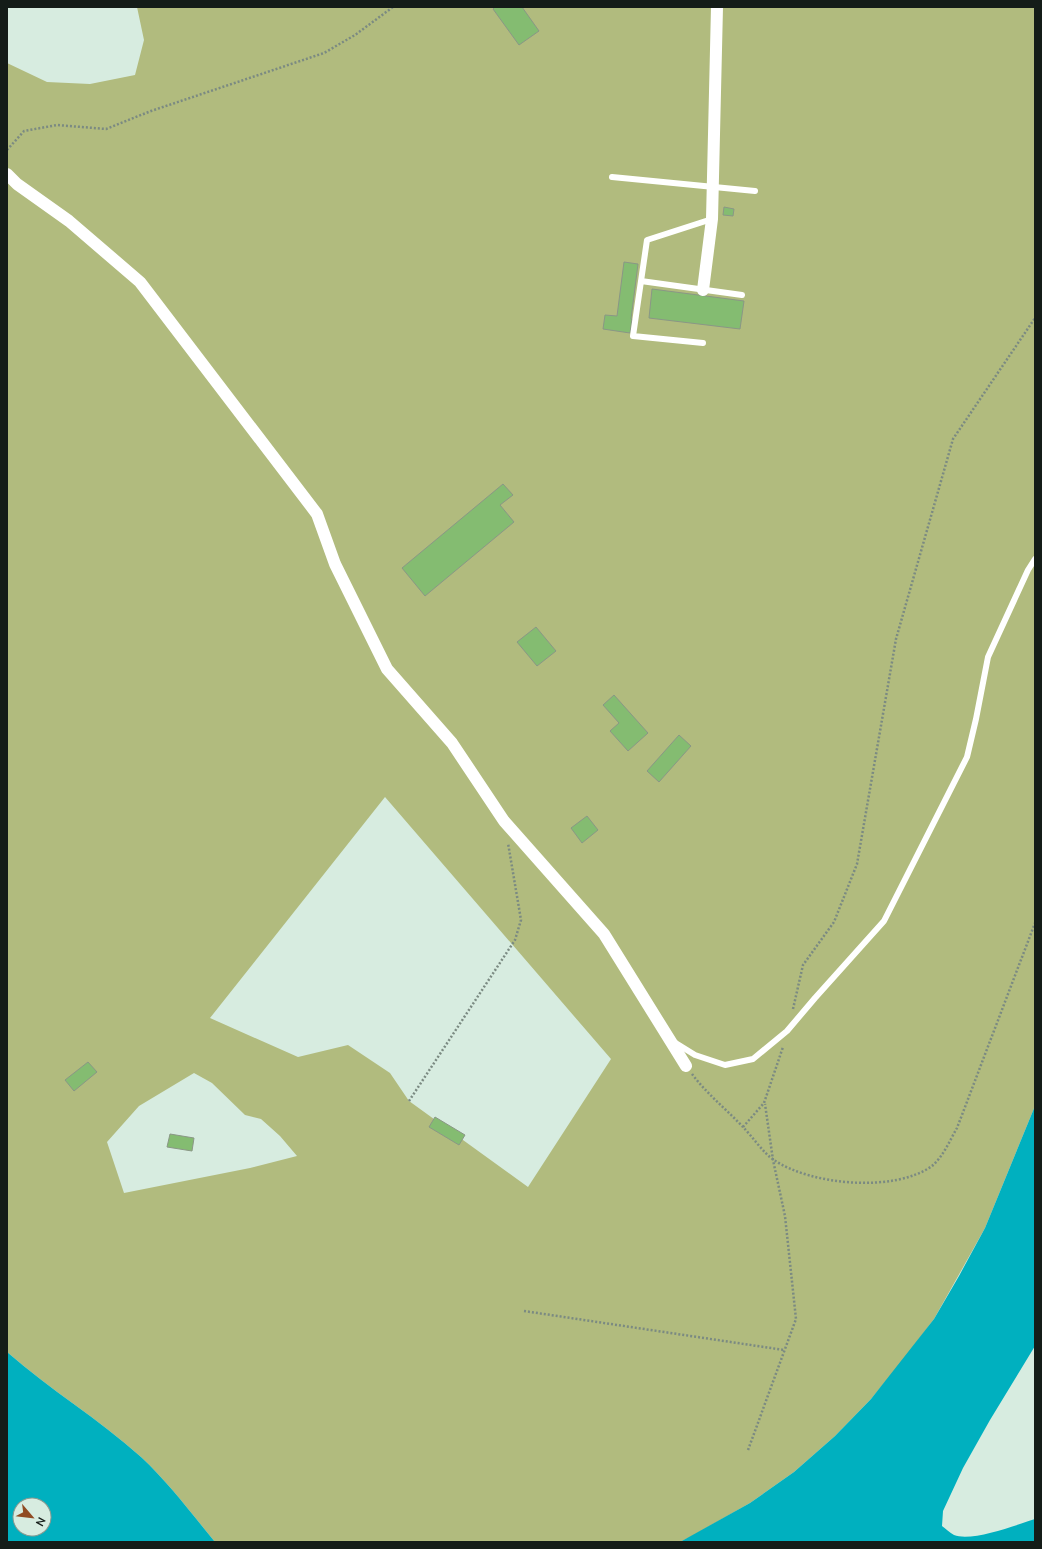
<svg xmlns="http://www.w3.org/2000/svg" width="1042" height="1549" viewBox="0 0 1042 1549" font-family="'Nunito Sans',sans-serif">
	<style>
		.green { fill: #b1bb7e; fill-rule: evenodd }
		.water { fill: #00b0bf; fill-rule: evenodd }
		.building { fill: #84bc71; stroke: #8a9786 }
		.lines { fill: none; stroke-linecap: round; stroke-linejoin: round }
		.path { stroke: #7b8a82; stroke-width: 2.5; stroke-dasharray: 2 2; stroke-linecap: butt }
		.lane { stroke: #fff; stroke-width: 6 }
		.street { stroke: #fff; stroke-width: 12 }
	</style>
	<rect width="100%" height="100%" fill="#d7ece0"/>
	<!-- green -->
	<path class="green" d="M137,7h898v1099l-50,122 -51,91 -30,40 -33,40 -36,37 -41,36 -44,31 -58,33 -12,6h-465c-24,-29 -46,-59 -74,-85 -42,-38 -91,-67 -134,-105v-1289l40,19 43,2 45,-9 9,-35zM385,797l226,262 -83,128 -119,-86 -19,-28 -42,-28 -50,12 -88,-39zM194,1073l18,10 33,32 16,4 19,17 17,20 -47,12 -126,25 -17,-51 32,-36z"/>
	<!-- water -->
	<path class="water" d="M1035,1106v240l-45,74 -27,48 -20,43 -1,15c3,2 8,7 12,9 18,7 62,-10 81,-16v23h-355l70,-39 44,-31 41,-36 36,-37 63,-80 25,-43 26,-48z
		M7,1352c43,38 92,67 134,105 28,26 50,56 74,85h-208zM20,1505h24v24h-24z"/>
	<!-- building -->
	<path class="building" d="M495,7h27l17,24 -20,14 -26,-36z
		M724,207l10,2 -1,7 -10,-1z
		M624,262l14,2 -7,55h1l-2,14 -27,-4 2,-14 12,1z
		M652,289l92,12 -4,28 -91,-11z
		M503,484l10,11 -13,10 14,17 -89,74 -23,-28z
		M536,627l20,24 -19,15 -20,-24z
		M614,695l34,38 -20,18 -18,-20 9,-8 -16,-18z
		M679,735l12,11 -32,36 -12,-11z
		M587,816l11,14 -16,13 -11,-15z
		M88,1062l9,10 -23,19 -9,-11z
		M435,1117l30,18 -6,10 -30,-18z
		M170,1134l24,4 -2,13 -25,-4z"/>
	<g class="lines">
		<!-- path -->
		<path class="path" d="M7,150l17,-19 33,-6 49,4 45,-18 173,-58 31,-18 38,-28
			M793,1009l10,-44 31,-43 23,-58 39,-225 57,-200 82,-121
			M692,1074c15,20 34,35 51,53 9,9 21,27 31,33 37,25 120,33 158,6 11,-9 18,-26 25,-38l78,-205
			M409,1101l106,-161 6,-20 -13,-77
			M743,1127l21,-24 19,-56
			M524,1311l260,39
			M748,1450l48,-131 -11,-103 -12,-56 -8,-56"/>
		<!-- lane -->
		<path class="lane" d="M612,177l143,14
			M641,281l101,14
			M703,343l-70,-7 14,-96 65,-21
			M674,1042l21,13 30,10 28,-6 34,-28 28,-33 69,-77 83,-164 9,-38 12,-62 40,-87 7,-11"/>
		<!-- street -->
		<path class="street" d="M7,174l10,10 52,37 71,61 177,232 18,50 52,105 65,74 52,78 100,113 82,132
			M703,290l9,-71 5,-212"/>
	</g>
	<!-- border -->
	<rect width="1042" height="1549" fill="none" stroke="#141c18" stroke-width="16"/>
	<!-- north arrow -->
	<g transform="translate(32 1517) rotate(118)"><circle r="19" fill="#d7ece0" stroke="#899990"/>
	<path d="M0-3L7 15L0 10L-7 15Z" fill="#904b22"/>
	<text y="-6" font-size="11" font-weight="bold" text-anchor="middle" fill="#141c18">N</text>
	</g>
</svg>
